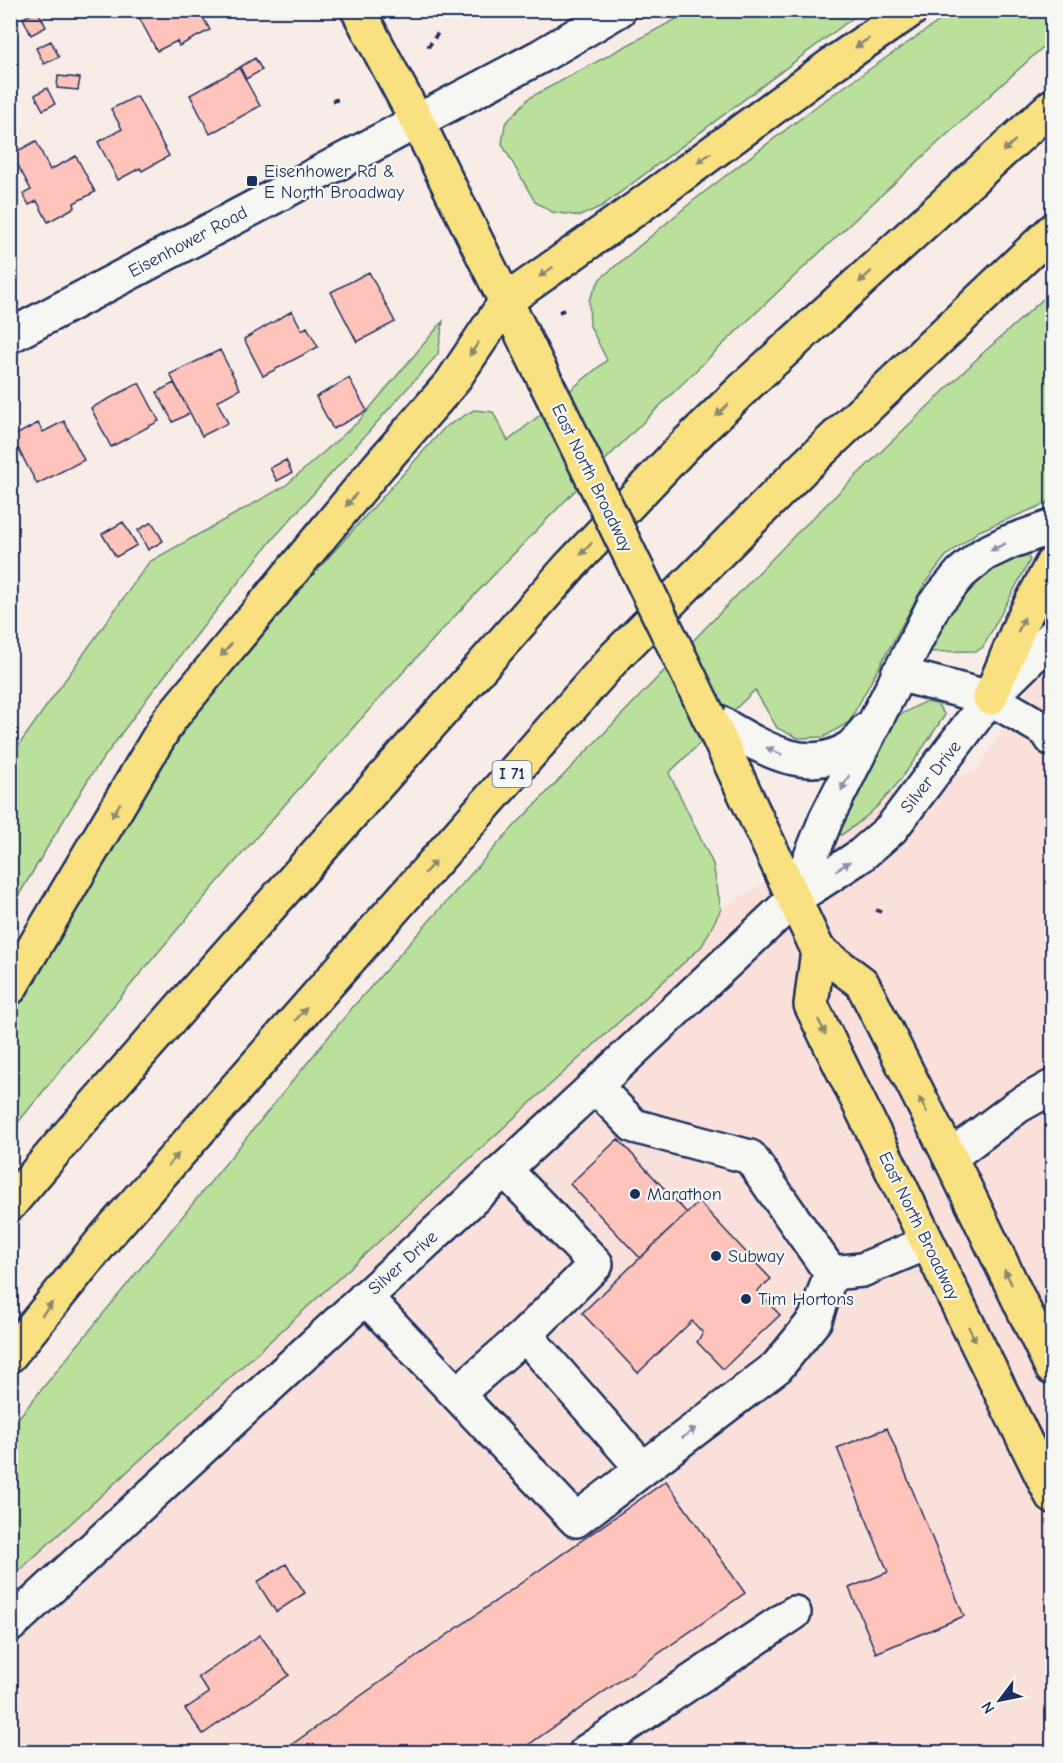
<svg xmlns="http://www.w3.org/2000/svg" width="1063" height="1763" viewBox="0 0 1063 1763" font-family="'Comic Neue',sans-serif">
	<style>
		.built { fill: #fae0da }
		.green { fill: #bbe09b; stroke: #6b887c; stroke-width: 1.5 }
		.building { fill: #fec3bb; stroke: #1b2f5e; stroke-width: 1.5 }
		.lines { fill: none; stroke-linecap: round; stroke-linejoin: round }
		.minor-casing { stroke: #1b2f5e; stroke-width: 38 }
		.major-casing { stroke: #1b2f5e; stroke-width: 38 }
		.highway-casing { stroke: #1b2f5e; stroke-width: 38 }
		.path { stroke: #1b2f5e; stroke-width: 4; stroke-dasharray: 6 4.5; stroke-linecap: butt }
		.minor { stroke: #f6f6f2; stroke-width: 33 }
		.major { stroke: #f9e181; stroke-width: 33 }
		.highway { stroke: #f9e181; stroke-width: 33 }
		.major-bridge-casing { stroke: #1b2f5e; stroke-width: 38; stroke-linecap: butt }
		.major-bridge { stroke: #f9e181; stroke-width: 33 }
		.oneway { fill: #8a8870 }
		.oneway2 { fill: #8892a8 }
		.poi-dot { fill: #1b2f5e; stroke: #f6f6f2; stroke-width: 2 }
		.labels { text-anchor: middle; dominant-baseline: central; stroke-width: 4.5; stroke-linejoin: round; paint-order: stroke }
		.shield { fill: #f6f6f2; stroke: #5d6b8a; stroke-width: 1.5 }
		.shield-label { font-size: 16px; font-weight: bold; fill: #1b2f5e }
		.poi-label { font-size: 18px; fill: #1b2f5e; stroke: #f6f6f2; text-anchor: start }
		.street-label { font-size: 18px; fill: #1b2f5e; stroke: #f6f6f2 }
	</style>
	<rect width="100%" height="100%" fill="#f8ece7"/>
	<filter id="ink" filterUnits="userSpaceOnUse"><feTurbulence type="fractalNoise" baseFrequency=".0167" numOctaves="2"/><feDisplacementMap in="SourceGraphic" scale="12" xChannelSelector="R" yChannelSelector="G"/><feConvolveMatrix kernelMatrix="1 2 1 2 8 2 1 2 1" color-interpolation-filters="sRGB"/></filter>
	<g filter="url(#ink)">
		<!-- built -->
		<path class="built" d="M1048,658l4,7v1087h-1041v-174l691,-632 19,-37 141,-87 29,-28 85,-23z"/>
		<!-- green -->
		<path class="green" d="M691,11h171l-260,195 -22,10 -28,-4 -17,-10 -33,-58 3,-20 24,-26z
			M954,11h98v28c-210,190 -418,383 -610,591 -150,162 -293,330 -431,501v-115l54,-100 54,-88 82,-121 94,-112 150,-168 29,-17 19,2 15,29 99,-81 -17,-34 -1,-26 11,-21 94,-79 128,-98z
			M1052,291v208l-9,6 -64,26 -33,25 -21,27 -76,139 -25,15 -26,1 -21,-10 -22,-38 -86,83 44,91 8,45 -19,37 -691,632v-151l341,-419 151,-170 292,-303 188,-182z
			M443,321l-5,33 -167,187 -120,152 -62,85 -78,130v-152l138,-194 136,-76 73,-64z
			M1024,551l6,9 -47,87 -6,4 -53,1 27,-52 40,-32z
			M924,702l13,2 8,11c-32,46 -55,90 -104,120l-8,-13 59,-103z"/>
		<!-- building -->
		<path class="building" d="M135,10h64l11,20 -31,16 -2,-5 -20,10z
			M38,11l8,16 -15,8 -8,-17z
			M51,41l8,16 -15,7 -8,-16z
			M255,58l7,12 -16,9 -6,-12z
			M239,68l21,38 -50,28 -20,-39z
			M58,76l22,2 -2,12 -21,-2z
			M47,88l8,16 -12,6 -8,-15z
			M137,96l32,60 -27,15 -2,-3 -22,12 -20,-38 24,-13 -11,-20z
			M36,141l14,29 26,-14 19,36 -21,11 1,4 -27,15 -11,-21 -8,4 -6,-11 8,-4 -19,-36z
			M369,272l26,50 -38,20 -26,-50z
			M292,311l10,19 5,-3 11,20 -55,29 -19,-37z
			M220,350l20,39 -23,12 11,22 -26,13 -32,-62z
			M349,378l18,33 -34,18 -17,-32z
			M139,383l20,38 -48,26 -20,-39z
			M174,383l16,30 -17,9 -16,-30z
			M64,421l20,39 -47,24 -25,-47 26,-14 5,9z
			M286,460l6,13 -15,8 -7,-13z
			M123,522l14,23 -21,12 -14,-23z
			M152,522l11,19 -15,9 -10,-20z
			M618,1139l69,74 -47,45 -70,-74z
			M699,1202l72,77 -14,12 23,24 -57,54 -26,-27 6,-9 -11,-12 -54,52 -56,-60z
			M887,1428l77,188 -88,37 -27,-65 39,-16 -51,-124z
			M666,1481l79,112 -227,159h-237z
			M286,1564l19,29 -29,19 -19,-30z
			M260,1635l29,40 -86,59 -18,-25 24,-16 -11,-16z"/>
		<g class="lines">
			<defs>
				<path id="minor" d="M10,336l531,-280 78,-46
					M898,674l92,24 57,33 5,8
					M709,717c42,23 95,64 142,30 6,-5 11,-12 16,-18
					M794,899l32,-80 108,-214 27,-32 23,-19 25,-12 43,-15
					M595,1086l39,40 116,31 81,116
					M950,1157l68,-51 34,-19
					M831,1273l31,-3 65,-27
					M365,1297l211,223 201,-153 38,-47 16,-47
					M525,1335l117,133
					M457,1394l68,-59 71,-71 -91,-94
					M10,1625l585,-539 199,-187 66,-43 31,-27 99,-131 62,-61
					M586,1752l208,-139"/>
				<path id="major" d="M358,10l59,111 139,282
					M709,717l109,233 44,33 88,174 102,211
					M818,950l-7,55 241,491"/>
				<path id="highway" d="M990,698l30,-73 32,-61
					M10,988l159,-268 209,-253 74,-85 55,-82 130,-92 197,-145 77,-53
					M10,1204l61,-72 500,-567 115,-121 62,-60 304,-278
					M10,1355l98,-121 507,-577 187,-188 250,-238"/>
			</defs>
			<!-- minor casing -->
			<use href="#minor" class="minor-casing"/>
			<!-- major casing -->
			<use href="#major" class="major-casing"/>
			<!-- highway casing -->
			<use href="#highway" class="highway-casing"/>
			<!-- path -->
			<path class="path" d="M428,47l10,-14
				M332,101l8,-2
				M559,312l5,-2
				M876,910l5,2"/>
			<!-- minor -->
			<use href="#minor" class="minor"/>
			<!-- major -->
			<use href="#major" class="major"/>
			<!-- highway -->
			<use href="#highway" class="highway"/>
			<defs>
				<path id="major-bridge" d="M556,403l153,314"/>
			</defs>
			<!-- major-bridge casing -->
			<use href="#major-bridge" class="major-bridge-casing"/>
			<!-- major-bridge -->
			<use href="#major-bridge" class="major-bridge"/>
		</g>
		<!-- one-way arrows -->
		<defs><path id="oneway-solid" d="M-6-.8H1V-3.2L6.5 0L1 3.2V.8H-6Z" transform="scale(1.5)"/></defs>
		<g class="oneway">
			<use href="#oneway-solid" transform="translate(862 43) rotate(146)"/>
			<use href="#oneway-solid" transform="translate(1009 146) rotate(138)"/>
			<use href="#oneway-solid" transform="translate(704 158) rotate(144)"/>
			<use href="#oneway-solid" transform="translate(546 272) rotate(145)"/>
			<use href="#oneway-solid" transform="translate(865 277) rotate(138)"/>
			<use href="#oneway-solid" transform="translate(474 349) rotate(124)"/>
			<use href="#oneway-solid" transform="translate(722 410) rotate(136)"/>
			<use href="#oneway-solid" transform="translate(351 500) rotate(130)"/>
			<use href="#oneway-solid" transform="translate(586 549) rotate(134)"/>
			<use href="#oneway-solid" transform="translate(1021 625) rotate(-65)"/>
			<use href="#oneway-solid" transform="translate(226 650) rotate(130)"/>
			<use href="#oneway-solid" transform="translate(116 810) rotate(121)"/>
			<use href="#oneway-solid" transform="translate(430 867) rotate(-49)"/>
			<use href="#oneway-solid" transform="translate(301 1014) rotate(-49)"/>
			<use href="#oneway-solid" transform="translate(822 1027) rotate(64)"/>
			<use href="#oneway-solid" transform="translate(923 1105) rotate(-117)"/>
			<use href="#oneway-solid" transform="translate(173 1160) rotate(-49)"/>
			<use href="#oneway-solid" transform="translate(1008 1277) rotate(-116)"/>
			<use href="#oneway-solid" transform="translate(47 1309) rotate(-51)"/>
			<use href="#oneway-solid" transform="translate(972 1334) rotate(64)"/>
		</g>
		<g class="oneway2">
			<use href="#oneway-solid" transform="translate(998 547) rotate(154)"/>
			<use href="#oneway-solid" transform="translate(774 751) rotate(-155)"/>
			<use href="#oneway-solid" transform="translate(845 783) rotate(117)"/>
			<use href="#oneway-solid" transform="translate(843 866) rotate(-33)"/>
			<use href="#oneway-solid" transform="translate(689 1433) rotate(-37)"/>
		</g>
	</g>
	<!-- markers -->
	<g class="poi-dot">
		<rect x="246" y="175" width="12" height="12" rx="3"/>
		<circle cx="635" cy="1194" r="6"/>
		<circle cx="716" cy="1256" r="6"/>
		<circle cx="746" cy="1299" r="6"/>
	</g>
	<g class="labels">
		<!-- shield labels -->
		<rect class="shield" x="492.5" y="761" width="39" height="26" rx="4.5"/>
		<g class="shield-label">
			<text x="512" y="774">I 71</text>
		</g>
		<!-- poi labels -->
		<g class="poi-label">
			<text x="264" y="171">Eisenhower Rd &amp;<tspan x="264" dy="21">E North Broadway</tspan></text>
			<text x="647" y="1194">Marathon</text>
			<text x="728" y="1256">Subway</text>
			<text x="758" y="1299">Tim Hortons</text>
		</g>
		<!-- street labels -->
		<g class="street-label">
			<text transform="translate(188 242) rotate(-28)">Eisenhower Road</text>
			<text transform="translate(592 478) rotate(64)">East North Broadway</text>
			<text transform="translate(931 777) rotate(-52)">Silver Drive</text>
			<text transform="translate(919 1226) rotate(64)">East North Broadway</text>
			<text transform="translate(403 1263) rotate(-42)">Silver Drive</text>
		</g>
	</g>
	<!-- margin -->
	<rect width="1063" height="1763" fill="none" stroke="#f6f6f2" stroke-width="36"/>
	<rect x="18" y="18" width="1027" height="1727" fill="none" stroke="#1b2f5e" stroke-width="2" filter="url(#ink)"/>
	<!-- north arrow -->
	<g transform="translate(1000 1700) rotate(238)" stroke="#f6f6f2" stroke-width="4.5" paint-order="stroke">
	<path d="M0-4.5L10 22L0 15L-10 22Z" fill="#1b2f5e"/>
	<text y="-9" font-size="16" font-weight="bold" text-anchor="middle" fill="#1b2f5e">N</text>
	</g>
</svg>
